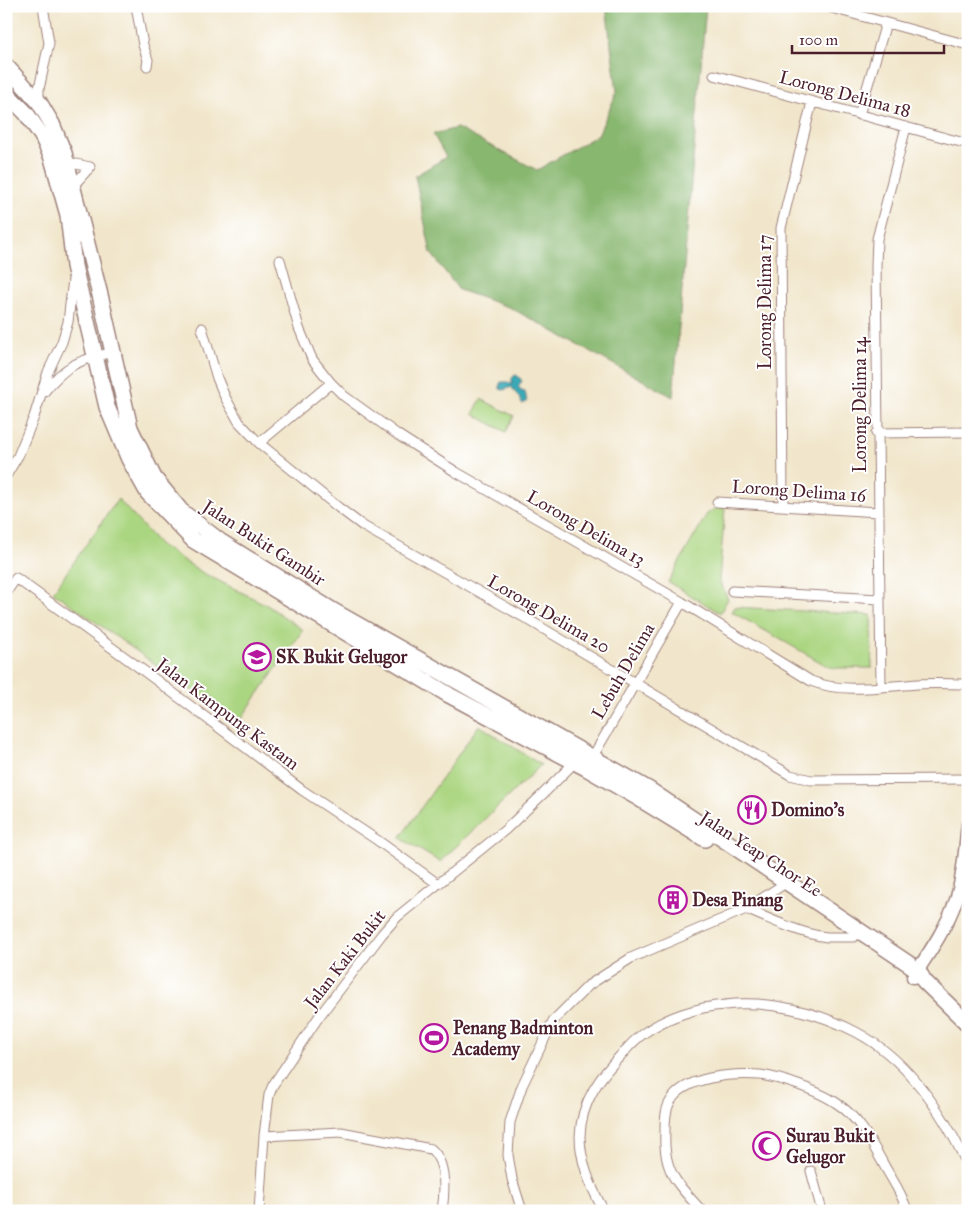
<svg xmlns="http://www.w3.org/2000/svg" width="974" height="1217" viewBox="0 0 974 1217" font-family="'IM FELL Great Primer',serif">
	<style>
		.green { fill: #abd681; stroke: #7a7a56 }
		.forest { fill: #88b76f; stroke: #696b4d }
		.water { fill: #3aaab7; stroke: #426471 }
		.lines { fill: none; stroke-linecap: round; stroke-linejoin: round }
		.street-casing { stroke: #9e827b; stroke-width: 11 }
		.secondary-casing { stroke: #9e827b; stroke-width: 15 }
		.primary-casing { stroke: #9e827b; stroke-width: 18 }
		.street { stroke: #fff; stroke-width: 9 }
		.secondary { stroke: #fff; stroke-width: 12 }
		.primary { stroke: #fff; stroke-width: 15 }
		.labels { text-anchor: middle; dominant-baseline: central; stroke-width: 4; stroke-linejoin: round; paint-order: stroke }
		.street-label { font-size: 18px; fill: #4a1f2b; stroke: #fff }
		.poi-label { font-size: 18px; font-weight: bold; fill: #4a1f2b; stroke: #fff; text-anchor: start }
	</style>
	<rect width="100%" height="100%" fill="#fff"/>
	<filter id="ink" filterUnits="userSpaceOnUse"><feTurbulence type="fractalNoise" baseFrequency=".02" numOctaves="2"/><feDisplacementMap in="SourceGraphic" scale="10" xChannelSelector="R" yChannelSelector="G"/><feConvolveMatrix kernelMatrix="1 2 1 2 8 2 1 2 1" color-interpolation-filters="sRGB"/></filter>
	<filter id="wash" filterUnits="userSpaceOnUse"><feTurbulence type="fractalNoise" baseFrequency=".0096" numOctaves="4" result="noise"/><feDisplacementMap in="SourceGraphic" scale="20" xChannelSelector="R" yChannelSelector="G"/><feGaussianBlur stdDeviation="1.12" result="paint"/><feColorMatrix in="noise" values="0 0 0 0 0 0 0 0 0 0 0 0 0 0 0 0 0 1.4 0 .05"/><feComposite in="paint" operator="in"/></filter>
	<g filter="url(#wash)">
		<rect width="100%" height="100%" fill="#f1e6cb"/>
		<!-- green -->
		<path class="green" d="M481,399l33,17 -8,16 -33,-18z
			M118,499l42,46 43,28 64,32 36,25 -65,93 -185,-131z
			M717,507l8,1 -6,72 9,19 -8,14 -52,-31 39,-68z
			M735,607l136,8 1,53h-36l-7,-1 -97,-55z
			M479,725l62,40 -101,97 -40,-24z"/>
		<!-- forest -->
		<path class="forest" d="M606,6h100l-33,391 -162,-89 -52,-18 -28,-37 -16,-77 31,-19 -13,-23 24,-6 80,42 61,-35 19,-43z"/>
		<!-- water -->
		<path class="water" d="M515,375l3,1 4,5 -4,5 3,4 4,1 2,11 -5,2c-3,-8 -7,-11 -10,-17l-9,3 -3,-1v-6l1,-1h7l4,3v-7z"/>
	</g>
	<g filter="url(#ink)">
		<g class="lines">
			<defs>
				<path id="street" d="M136,6l7,39 5,15 -1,6
					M824,6l144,39
					M714,75l254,69
					M39,102v-13l10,-46 -6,-37
					M859,115l27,-92
					M67,162l23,5
					M73,186l17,-19
					M280,260l19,68 13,31 19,24 13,13 54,39 58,37 226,130 129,79c31,13 74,5 107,3 16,-1 33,0 50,0
					M202,328l15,50 8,19 14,25 20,21 80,65 24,18 164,93 263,156 21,5 157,-1
					M44,392c22,-28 36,-32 69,-40
					M876,433l92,-1
					M259,443l72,-60
					M6,476l12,-20 16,-39 14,-45 14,-30 6,-20 5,-43
					M717,502l161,10
					M783,506l-2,-278 31,-126
					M732,591l147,8
					M6,593l10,-15 132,96 154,116 75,50 61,44
					M881,686l-5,-421 1,-26 29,-112
					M592,758l90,-156
					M746,909c21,9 58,26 81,28 9,0 18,0 27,0
					M264,1136l77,-4 90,17c16,14 14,42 11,62
					M811,1171l11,40
					M259,1211l5,-75 5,-41 4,-10 45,-67 64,-84 15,-17 108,-87 39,-37 31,-31
					M522,1211l-10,-32 -4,-24 2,-33 12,-36 31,-65 36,-36 42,-27 115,-49 41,-27
					M604,1211c-13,-23 -24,-48 -24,-75 1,-35 21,-61 44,-84 6,-7 13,-14 20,-19 23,-16 53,-26 81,-28 44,-5 93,7 131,27 53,28 88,82 112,134
					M702,1211c-9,-10 -18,-19 -25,-29 -11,-15 -13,-32 -12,-50 0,-10 0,-22 5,-30 14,-26 63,-29 90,-27 22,3 56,15 75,27 24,15 37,41 50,65 8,14 18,28 22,44"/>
				<path id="secondary" d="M913,977c16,-24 34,-50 43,-77 8,-24 9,-52 12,-76"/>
				<path id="primary" d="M6,66l33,36 13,22 12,29 37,146 29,129 24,50 27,33 40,31 109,67 318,180 270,181 6,11 44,43
					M6,93l20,20 16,23 10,22 16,57 6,51 33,141 22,52 19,34 45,47 256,155 137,73 54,31 65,40"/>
			</defs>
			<!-- street casing -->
			<use href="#street" class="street-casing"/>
			<!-- secondary casing -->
			<use href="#secondary" class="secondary-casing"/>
			<!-- primary casing -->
			<use href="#primary" class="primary-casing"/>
			<!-- street -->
			<use href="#street" class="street"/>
			<!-- secondary -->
			<use href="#secondary" class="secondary"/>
			<!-- primary -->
			<use href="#primary" class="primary"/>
		</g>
	</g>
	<!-- icons -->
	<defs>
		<symbol id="school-ring" viewBox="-11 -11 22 22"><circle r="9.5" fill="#fff" stroke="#b5179e" stroke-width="1.5"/><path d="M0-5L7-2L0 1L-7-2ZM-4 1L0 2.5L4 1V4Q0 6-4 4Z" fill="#b5179e"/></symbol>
		<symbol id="restaurant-ring" viewBox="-11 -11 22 22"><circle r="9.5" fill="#fff" stroke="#b5179e" stroke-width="1.5"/><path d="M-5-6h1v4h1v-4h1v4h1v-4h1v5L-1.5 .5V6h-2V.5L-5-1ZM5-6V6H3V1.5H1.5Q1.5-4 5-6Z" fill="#b5179e"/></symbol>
		<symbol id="building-ring" viewBox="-11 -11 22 22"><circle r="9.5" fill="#fff" stroke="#b5179e" stroke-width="1.5"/><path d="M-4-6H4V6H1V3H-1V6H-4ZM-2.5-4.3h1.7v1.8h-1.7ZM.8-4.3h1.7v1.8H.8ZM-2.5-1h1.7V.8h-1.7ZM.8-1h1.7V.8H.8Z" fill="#b5179e"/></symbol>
		<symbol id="stadium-ring" viewBox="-11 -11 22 22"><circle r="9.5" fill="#fff" stroke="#b5179e" stroke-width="1.5"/><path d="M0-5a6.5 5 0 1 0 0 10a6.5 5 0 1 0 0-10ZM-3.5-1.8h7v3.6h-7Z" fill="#b5179e"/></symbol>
		<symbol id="mosque-ring" viewBox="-11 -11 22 22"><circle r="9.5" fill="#fff" stroke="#b5179e" stroke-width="1.5"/><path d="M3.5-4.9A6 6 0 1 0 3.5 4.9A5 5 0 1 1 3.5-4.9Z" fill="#b5179e"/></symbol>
	</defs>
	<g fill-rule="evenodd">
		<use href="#school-ring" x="241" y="641" width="32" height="32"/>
		<use href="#restaurant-ring" x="736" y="794" width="32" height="32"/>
		<use href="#building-ring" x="657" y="884" width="32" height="32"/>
		<use href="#stadium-ring" x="418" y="1022" width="32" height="32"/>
		<use href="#mosque-ring" x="751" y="1130" width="32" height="32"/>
	</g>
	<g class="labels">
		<!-- street labels -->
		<g class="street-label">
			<text transform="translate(845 94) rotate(15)">Lorong Delima 18</text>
			<text transform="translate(765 302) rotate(-90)">Lorong Delima 17</text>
			<text transform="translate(860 405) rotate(-90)">Lorong Delima 14</text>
			<text transform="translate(799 491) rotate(4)">Lorong Delima 16</text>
			<text transform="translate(586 528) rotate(30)">Lorong Delima 13</text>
			<text transform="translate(264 543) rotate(33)">Jalan Bukit Gambir</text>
			<text transform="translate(549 614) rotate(30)">Lorong Delima 20</text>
			<text transform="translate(623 671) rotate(-60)">Lebuh Delima</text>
			<text transform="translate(228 714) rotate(37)">Jalan Kampung Kastam</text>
			<text transform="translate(761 854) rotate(33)">Jalan Yeap Chor Ee</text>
			<text transform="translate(345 959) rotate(-52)">Jalan Kaki Bukit</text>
		</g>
		<!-- poi labels -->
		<g class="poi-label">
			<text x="276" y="657">SK Bukit Gelugor</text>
			<text x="771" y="810">Domino's</text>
			<text x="692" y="900">Desa Pinang</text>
			<text x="453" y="1028">Penang Badminton<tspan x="453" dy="21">Academy</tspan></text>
			<text x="786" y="1136">Surau Bukit<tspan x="786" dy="21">Gelugor</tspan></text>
		</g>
	</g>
	<!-- margin -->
	<rect width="974" height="1217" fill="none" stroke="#fff" stroke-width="25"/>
	<!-- scale -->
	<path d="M792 45v8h152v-8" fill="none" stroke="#4a1f2b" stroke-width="2.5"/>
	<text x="799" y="45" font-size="15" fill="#4a1f2b" stroke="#ffffff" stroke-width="4" paint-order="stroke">100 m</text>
</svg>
